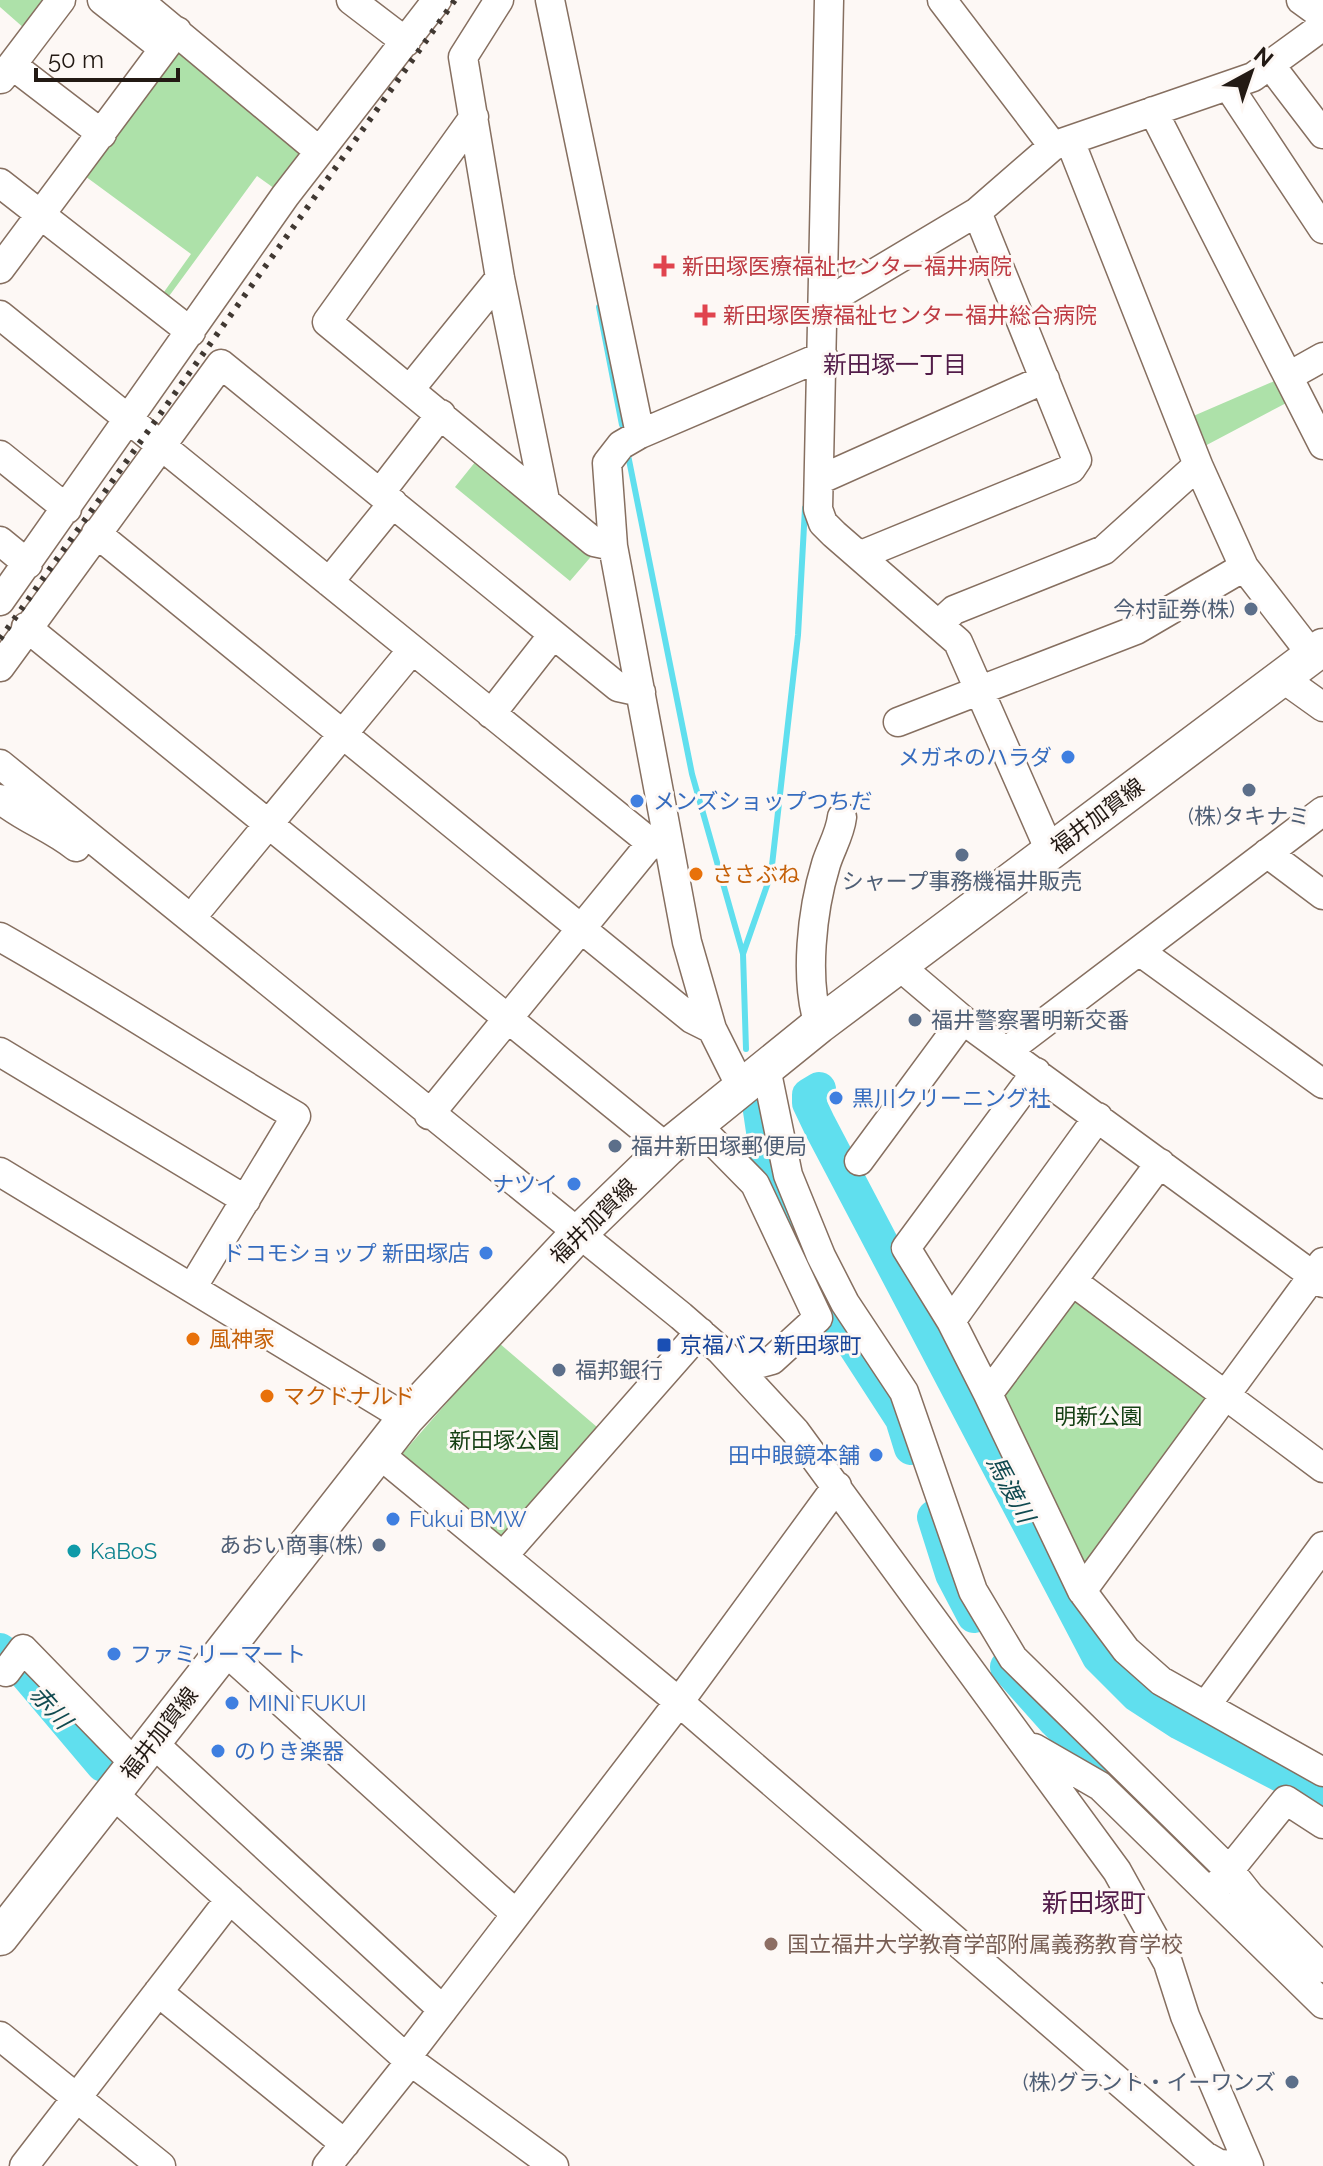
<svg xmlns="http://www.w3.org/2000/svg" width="1323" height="2166" viewBox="0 0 1323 2166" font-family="Raleway,'Noto Sans JP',sans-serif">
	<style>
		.green { fill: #ade1a9 }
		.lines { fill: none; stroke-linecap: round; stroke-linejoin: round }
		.stream { stroke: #60dfee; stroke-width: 6 }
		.river { stroke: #60dfee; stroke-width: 34 }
		.minor-casing { stroke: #866f60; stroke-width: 31 }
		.major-casing { stroke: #866f60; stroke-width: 39 }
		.minor { stroke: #fff; stroke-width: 28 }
		.major { stroke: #fff; stroke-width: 36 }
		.rail { stroke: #403832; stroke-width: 6; stroke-dasharray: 4 8; stroke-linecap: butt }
		.health-dot { fill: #e0444e; stroke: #fdf8f5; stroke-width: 3 }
		.service-dot { fill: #5c6f8a; stroke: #fdf8f5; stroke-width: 3 }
		.shop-dot { fill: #3f7fe0; stroke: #fdf8f5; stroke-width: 3 }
		.food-dot { fill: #e8710a; stroke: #fdf8f5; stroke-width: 3 }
		.transit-dot { fill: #1a4fb4; stroke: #fdf8f5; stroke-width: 3 }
		.culture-dot { fill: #0f9aa8; stroke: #fdf8f5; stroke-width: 3 }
		.education-dot { fill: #8d6e63; stroke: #fdf8f5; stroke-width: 3 }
		.labels { text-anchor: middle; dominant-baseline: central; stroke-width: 6; stroke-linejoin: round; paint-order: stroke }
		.health-label { font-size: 22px; fill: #be3a42; stroke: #fdf8f5; text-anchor: start }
		.service-label { font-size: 22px; fill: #4e5e75; stroke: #fdf8f5; text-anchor: end }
		.shop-label { font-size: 22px; fill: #366cbe; stroke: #fdf8f5; text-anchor: start }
		.street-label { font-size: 22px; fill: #231a14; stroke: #fdf8f5 }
		.food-label { font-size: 22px; fill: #c56008; stroke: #fdf8f5; text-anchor: start }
		.transit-label { font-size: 22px; fill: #164399; stroke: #fdf8f5; text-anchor: start }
		.park-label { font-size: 22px; fill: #143f13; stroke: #fdf8f5 }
		.culture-label { font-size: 22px; fill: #0d838f; stroke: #fdf8f5; text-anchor: start }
		.education-label { font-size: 22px; fill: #785e54; stroke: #fdf8f5; text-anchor: start }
		.neighbourhood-label { font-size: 24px; fill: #521c49; stroke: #fdf8f5 }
		.water-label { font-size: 24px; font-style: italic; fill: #114a50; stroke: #fdf8f5 }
		.quarter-label { font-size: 26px; fill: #521c49; stroke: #fdf8f5 }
	</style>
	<rect width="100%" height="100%" fill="#fdf8f5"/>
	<!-- green -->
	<path class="green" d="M0,0h61l-28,36 -33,-29z
		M177,31l142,120 -34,45 -28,-20 -93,127 -5,-4 32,-45 -117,-86z
		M1279,379l13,21 -91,48 -10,-31z
		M480,456l115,96 -25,29 -115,-94z
		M1072,1281l153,114 -143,196 -94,-197z
		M499,1343l105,90 -101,113 -101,-92z"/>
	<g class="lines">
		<!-- stream -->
		<path class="stream" d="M599,307l23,118
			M628,455l64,319 51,180
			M746,1049l-3,-95 28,-80 27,-239 7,-127"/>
		<!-- river -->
		<path class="river" d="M819,1089l-10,6v8l10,21 280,533 38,38 43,28 143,74
			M759,1104l9,61 44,115 90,139 9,29
			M934,1517l18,57 22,42
			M0,1650l16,12 87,103
			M1007,1667l48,54 187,184"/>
		<defs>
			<path id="minor" d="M102,0l61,48
				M138,0l181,151
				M351,0l55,42
				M499,0l-36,57 37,221 45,222
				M550,0l90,434
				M829,0l-11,509 5,14 11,11 124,108 92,209
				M942,0l111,146
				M1301,0l22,16
				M12,65l90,69
				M1271,66l52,68
				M1,79l60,-79
				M1229,87l94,142
				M1153,111l170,334
				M474,117l-147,205 267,220 19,4
				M1070,141l128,324 46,102 68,88
				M0,183l191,149
				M0,269l177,-238
				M823,304l154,-92 76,-66 200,-69 70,-51
				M0,315l651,528 18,4
				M1289,376l34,-19
				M411,388l89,-110
				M0,455l67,54
				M819,480l226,-101
				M380,493l61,-79
				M96,533l596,486 20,10
				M0,541l28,23
				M861,555l210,-86 6,-9 -100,-248
				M329,582l64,-79
				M0,601l285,-405 152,-196
				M940,623l14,-13 150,-60 94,-85
				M26,627l641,521
				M0,667l221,-303 397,323 23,5
				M1281,677l42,30
				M491,714l61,-78
				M898,722l238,-92 108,-63
				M0,764l681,552 39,34 75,81 322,440 51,92 17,53 64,150
				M0,799c26,21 51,28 76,48
				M1267,853l56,42
				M201,906l211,-256
				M0,937c101,57 196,120 296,179l-104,172
				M1139,951l184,133
				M897,964l66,56 360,263
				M819,1025c-15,-46 -7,-115 7,-161 5,-16 14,-30 16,-47
				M1007,1051l316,-240
				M0,1052l246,148
				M766,1068l22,107 33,81 24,47 59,89 69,199 40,67 218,214 19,24 73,72
				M741,1087l-29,-58 -25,-87 -74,-396 -6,-83 14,-18 19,-11 183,-78
				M429,1115l222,-272
				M696,1124l59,60 63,134 -46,42 -34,9
				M859,1161l104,-141
				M1160,1163l-172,231 94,197 44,59 35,31 162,91
				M0,1172l406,246
				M1072,1281l251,187
				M951,1321l147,-204
				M988,1394l-37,-73 -45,-73 130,-176
				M378,1453l301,249 526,454 14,8 30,2
				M503,1556l197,-224
				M1082,1591l241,-329
				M224,1650l292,264
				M6,1672l17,-23 112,115
				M1207,1704l116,-158
				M152,1742l291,268
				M1034,1748l66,38 223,218
				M112,1793l294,265 148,108
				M1219,1883l67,-83 37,24
				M158,1992l187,152
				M0,2036l161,130
				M406,2058l273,-356 158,-216
				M24,2166l206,-267
				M327,2166l83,-104"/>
			<path id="major" d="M0,1937l406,-519 172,-184 89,-86 152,-123 504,-378"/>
		</defs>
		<!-- minor casing -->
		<use href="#minor" class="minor-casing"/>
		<!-- major casing -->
		<use href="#major" class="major-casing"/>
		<!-- minor -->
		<use href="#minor" class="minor"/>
		<!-- major -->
		<use href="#major" class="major"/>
		<!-- rail -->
		<path class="rail" d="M0,639l455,-639"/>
	</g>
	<!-- markers -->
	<g class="health-dot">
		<path d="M660 254h8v8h8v8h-8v8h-8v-8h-8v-8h8z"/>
		<path d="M701 303h8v8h8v8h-8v8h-8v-8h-8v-8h8z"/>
	</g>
	<g class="service-dot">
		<circle cx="1251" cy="609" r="8"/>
		<circle cx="1249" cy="790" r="8"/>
		<circle cx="962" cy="855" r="8"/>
		<circle cx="915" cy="1020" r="8"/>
		<circle cx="615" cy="1146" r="8"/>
		<circle cx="559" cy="1370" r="8"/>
		<circle cx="379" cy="1545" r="8"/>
		<circle cx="1292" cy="2082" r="8"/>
	</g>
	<g class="shop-dot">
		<circle cx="1068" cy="757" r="8"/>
		<circle cx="637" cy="801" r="8"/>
		<circle cx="836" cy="1098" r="8"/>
		<circle cx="574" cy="1184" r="8"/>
		<circle cx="486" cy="1253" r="8"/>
		<circle cx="876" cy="1455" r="8"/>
		<circle cx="393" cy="1519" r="8"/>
		<circle cx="114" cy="1654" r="8"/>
		<circle cx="232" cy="1703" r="8"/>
		<circle cx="218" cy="1751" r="8"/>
	</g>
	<g class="food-dot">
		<circle cx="696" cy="874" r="8"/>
		<circle cx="193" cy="1339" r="8"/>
		<circle cx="267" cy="1396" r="8"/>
	</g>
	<rect class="transit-dot" x="656" y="1337" width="16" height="16" rx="4"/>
	<circle class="culture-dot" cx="74" cy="1551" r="8"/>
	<circle class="education-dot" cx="771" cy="1944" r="8"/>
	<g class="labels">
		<!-- health labels -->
		<g class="health-label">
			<text x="682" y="266">新田塚医療福祉センター福井病院</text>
			<text x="723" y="315">新田塚医療福祉センター福井総合病院</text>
		</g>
		<!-- service labels -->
		<g class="service-label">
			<text x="1235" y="609">今村証券(株)</text>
			<text x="1249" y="816" text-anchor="middle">(株)タキナミ</text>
			<text x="962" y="881" text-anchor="middle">シャープ事務機福井販売</text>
			<text x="931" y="1020" text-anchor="start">福井警察署明新交番</text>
			<text x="631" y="1146" text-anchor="start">福井新田塚郵便局</text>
			<text x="575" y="1370" text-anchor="start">福邦銀行</text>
			<text x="363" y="1545">あおい商事(株)</text>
			<text x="1276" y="2082">(株)グラント・イーワンズ</text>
		</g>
		<!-- shop labels -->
		<g class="shop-label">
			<text x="1052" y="757" text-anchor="end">メガネのハラダ</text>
			<text x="653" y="801">メンズショップつちだ</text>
			<text x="852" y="1098">黒川クリーニング社</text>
			<text x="558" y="1184" text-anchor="end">ナツイ</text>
			<text x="470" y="1253" text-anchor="end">ドコモショップ 新田塚店</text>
			<text x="860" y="1455" text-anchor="end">田中眼鏡本舗</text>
			<text x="409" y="1519">Fukui BMW</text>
			<text x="130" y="1654">ファミリーマート</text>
			<text x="248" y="1703">MINI FUKUI</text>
			<text x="234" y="1751">のりき楽器</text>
		</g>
		<!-- street labels -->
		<g class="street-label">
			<text transform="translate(1097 816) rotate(-37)">福井加賀線</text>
			<text transform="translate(593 1221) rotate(-45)">福井加賀線</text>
			<text transform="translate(159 1733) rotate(-52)">福井加賀線</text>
		</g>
		<!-- food labels -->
		<g class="food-label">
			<text x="712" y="874">ささぶね</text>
			<text x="209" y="1339">風神家</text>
			<text x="283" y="1396">マクドナルド</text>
		</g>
		<!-- transit labels -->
		<g class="transit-label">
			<text x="680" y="1345">京福バス 新田塚町</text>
		</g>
		<!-- park labels -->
		<g class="park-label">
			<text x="1098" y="1416">明新公園</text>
			<text x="504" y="1440">新田塚公園</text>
		</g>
		<!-- culture labels -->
		<g class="culture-label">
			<text x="90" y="1551">KaBoS</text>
		</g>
		<!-- education labels -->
		<g class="education-label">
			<text x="787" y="1944">国立福井大学教育学部附属義務教育学校</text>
		</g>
		<!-- neighbourhood labels -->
		<g class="neighbourhood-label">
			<text x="895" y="364">新田塚一丁目</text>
		</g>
		<!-- water labels -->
		<g class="water-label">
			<text transform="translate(1011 1489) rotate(62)">馬渡川</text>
			<text transform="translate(51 1707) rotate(48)">赤川</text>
		</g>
		<!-- quarter labels -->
		<g class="quarter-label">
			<text x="1094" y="1903">新田塚町</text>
		</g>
	</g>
	<!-- north arrow -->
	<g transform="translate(1251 72) rotate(40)" stroke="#fdf8f5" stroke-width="6" paint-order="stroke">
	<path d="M0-6L14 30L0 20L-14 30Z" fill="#231a14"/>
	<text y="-12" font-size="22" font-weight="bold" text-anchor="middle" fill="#231a14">N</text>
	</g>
	<!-- scale -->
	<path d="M36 68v12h142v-12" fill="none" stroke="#231a14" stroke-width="4"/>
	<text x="48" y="68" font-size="24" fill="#231a14" stroke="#fdf8f5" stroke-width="6" paint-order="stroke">50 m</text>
</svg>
